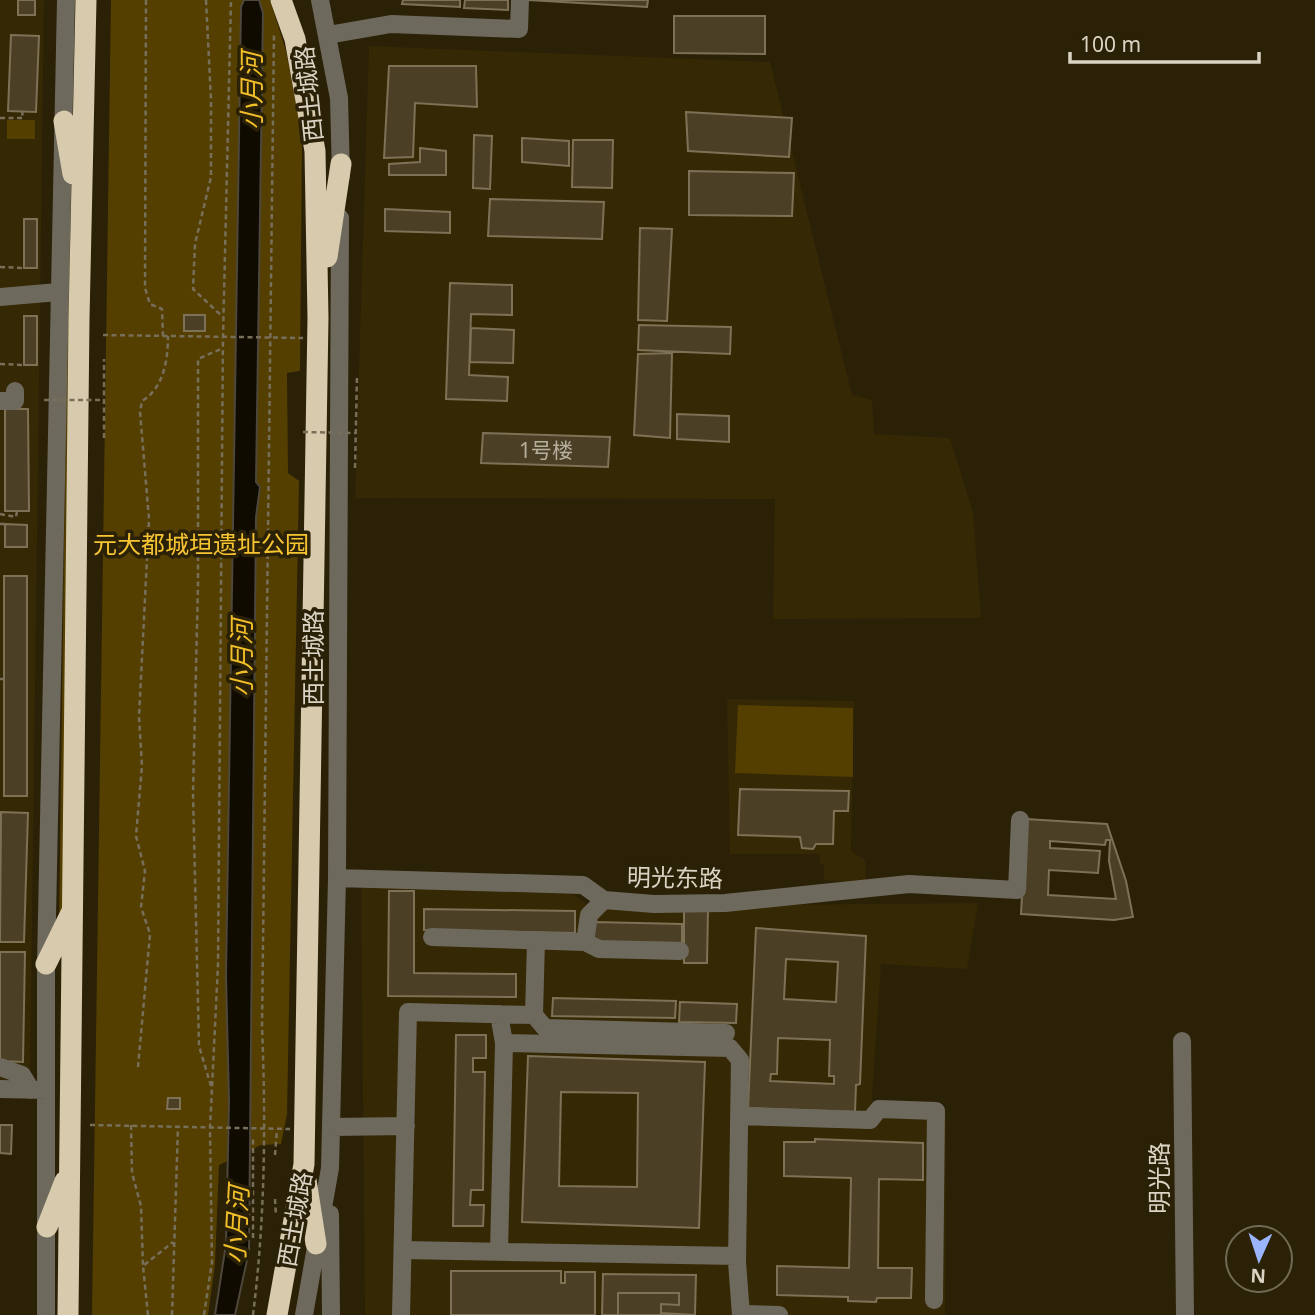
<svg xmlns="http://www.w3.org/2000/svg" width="1315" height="1315" viewBox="0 0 1315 1315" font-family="'Noto Sans','Noto Sans SC',sans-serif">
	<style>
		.built { fill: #352805 }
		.green { fill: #543f01 }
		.water { fill: #100b01; stroke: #4d473c; stroke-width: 2 }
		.building { fill: #4b4026; stroke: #7d7156; stroke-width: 2; fill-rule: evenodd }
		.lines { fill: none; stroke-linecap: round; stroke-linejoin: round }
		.path { stroke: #786f5a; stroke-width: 2.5; stroke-dasharray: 5 3.5; stroke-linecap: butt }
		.minor { stroke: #6e695d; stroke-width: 18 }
		.highway { stroke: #d8cbad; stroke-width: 21 }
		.path-bridge { stroke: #786f5a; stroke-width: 2.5; stroke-dasharray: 5 3.5; stroke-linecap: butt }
		.labels { text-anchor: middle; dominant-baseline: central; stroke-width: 7; stroke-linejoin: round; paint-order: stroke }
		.number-label { font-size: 21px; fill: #b7af9d }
		.street-label { font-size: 24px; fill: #dbd4c5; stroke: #2b2107 }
		.park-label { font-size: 24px; fill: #f7c432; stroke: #2b2107 }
		.water-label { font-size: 26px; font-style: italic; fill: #f1bf29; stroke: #2b2107 }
	</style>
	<rect width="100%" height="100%" fill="#2b2107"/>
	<!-- built -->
	<path class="built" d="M0,0h44l-14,1081 -30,-1z
		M369,46l401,16 82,333 20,5 2,34 76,4 23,74 8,106 -208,1 2,-120 -420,-1z
		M727,699l127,2 -3,150 14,9 1,23 -42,-3v-16h-4l-1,-10h-89z
		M361,887l207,3 18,14 66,2 326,-3 -11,66 -86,-5 -10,147 75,3 -1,201h-580z"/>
	<!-- green -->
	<path class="green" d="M111,0h159l16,51 16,85 -2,235 -13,2 1,100 11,8 -12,633 -6,30 -20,1 -42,20 -4,99 -7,51h-116z
		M7,120h28v19h-28z
		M68,246l3,4 -7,669 -5,10z
		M738,705l115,3v69l-118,-4z"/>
	<!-- water -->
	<path class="water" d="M244,0h15l4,13 -7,469 4,5 -4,30 -7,734 -14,64h-20l11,-71 3,-143 -3,-125 15,-969z"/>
	<!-- building -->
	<path class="building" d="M18,0h17v15h-17z
		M403,0h57v7l-58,-3z
		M465,0h43v10l-44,-2z
		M528,0h120l-1,7z
		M674,16h91v38l-91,-1z
		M11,35l28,1 -3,76 -28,-1z
		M389,66h87l1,41 -62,-4 -2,54 -29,1z
		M686,112l106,6 -3,39 -101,-6z
		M474,135l18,1 -2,53 -17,-1z
		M522,138l47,3v25l-47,-4z
		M573,140h40l-1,48 -40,-1z
		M420,148l26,3v24h-57v-11l31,-2z
		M689,171l105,2 -2,43 -103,-1z
		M490,199l114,3 -2,37 -114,-3z
		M385,209l65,3v21l-65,-2z
		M24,219h13v49h-13z
		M640,228l32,1 -5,92 -29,-1z
		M450,283l62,2v30l-41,-1 -2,61 39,2 -1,24 -61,-2z
		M184,315h21v16h-21z
		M24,316h13v49h-13z
		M639,325l92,2 -1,27 -92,-4z
		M471,328l43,2 -1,33 -43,-1z
		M672,353l-2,85 -36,-3 4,-81z
		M5,409h23l1,102h-24z
		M677,414l52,2v26l-52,-3z
		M483,433l127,4 -2,30 -127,-4z
		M5,524l22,1v22h-22z
		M4,576h23v220h-23z
		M740,789l109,2 -1,20h-14l-1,33h-17l-3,5 -11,-1 -2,-11 -62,-2z
		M1,812l27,1 -4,129h-24z
		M1026,819l81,5 19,57 7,36 -19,3 -93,-6zM1106,840h4l-1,21 7,38 -68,-4 1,-25 49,3 2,-22 -50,-3v-7l55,4z
		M389,891h25v82l102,1v23l-128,-1z
		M424,909l151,2v22l-151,-3z
		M684,910h24l-1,53h-23z
		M594,922l88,2v19l-88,-1z
		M756,928l110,8 -6,148 -4,1 -1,27 -107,-4zM786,959l52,3 -2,40 -52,-3zM778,1038l52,2 -1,36h5v8l-64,-3 1,-7h6z
		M0,952h25l-2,110 -23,-1z
		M553,998l123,3 -1,17 -123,-2z
		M680,1002l57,2 -1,19 -57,-1z
		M456,1035h30v23h-13v14h12l-2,118h-12l-1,15h14l-1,21h-30z
		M528,1056l177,6 -6,166 -177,-6zM561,1092l77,1 -1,94 -78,-1z
		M168,1098h12v11h-13z
		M0,1125h12l-1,29 -11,-1z
		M815,1139l108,4v37l-44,-1 -1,89h34l-1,30h-34l-1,4 -28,-1v-4l-71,-2v-29l72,2 2,-90 -67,-2v-34h31z
		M451,1271h110v12h4v-11h30v43h-144z
		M603,1274l93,1 -1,40 -34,-2v-9l18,1v-12h-61v22h-16z
		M618,1293h61v12l-18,-1v9l17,2h-60z"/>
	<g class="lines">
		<!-- path -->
		<path class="path" d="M146,0l-1,288 5,16 12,5 1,27
			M206,0l5,100v77l-16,67 -2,45 31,29
			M0,118h23l-1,-7
			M0,267l24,1
			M103,335l200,3
			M0,364l24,1
			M104,438v-79
			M355,468l2,-93
			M0,514l16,3 1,-6
			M0,524h5
			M0,679h4
			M138,1067l12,-133 -9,-27 4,-36 -9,-35 6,-70 -3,-49 10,-198 -9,-107 2,-11c22,-13 26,-42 26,-65
			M211,1086l-12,-40 -6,-253 5,-209v-225l25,-11
			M90,1125l200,4
			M131,1125l1,48 9,33 2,60
			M275,1155l2,-25
			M275,1199l1,17
			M253,1238v-99
			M148,1315l-5,-49 30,-24
			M172,1315l6,-189
			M204,1315l8,-53 -2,-134 8,-163 5,-628 8,-337
			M253,1315c12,-96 13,-191 9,-288l12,-994"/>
		<!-- minor -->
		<path class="minor" d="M320,0l19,98 2,78
			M328,35l63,-11 128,5 1,-29
			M0,297l58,-5
			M0,401h15v-10
			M337,878l246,7 21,15 50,4 71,-1 184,-19 108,6 3,-70
			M432,937l153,5 4,-27 15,-15
			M536,940l-2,75 11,13 181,5
			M585,942l14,7 81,2
			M499,1014l5,29 226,5 10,12 -3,202 4,53
			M1182,1041l3,274
			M0,1067l22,8 9,15
			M0,1089l46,1
			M740,1116l130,4 9,-11 57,2 -2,189
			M331,1127l75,-1
			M330,1214l1,101
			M403,1250l334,6
			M499,1251l5,-208
			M741,1314l38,1
			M46,1315v-351l20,-964
			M304,1315l26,-147 7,-290 3,-660
			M401,1315l7,-303 126,3"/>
		<!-- highway -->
		<path class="highway" d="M64,121l9,53
			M327,257l14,-93
			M46,964l25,-51
			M306,1180l10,64
			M47,1227l18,-46
			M68,1315l11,-996 7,-319
			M277,1315l27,-151 14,-846 -3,-167 -20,-112 -14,-39"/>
		<!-- path-bridge -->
		<path class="path-bridge" d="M44,400h60
			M303,432l53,1"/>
	</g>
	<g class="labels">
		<!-- number labels -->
		<g class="number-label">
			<text x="546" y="450">1号楼</text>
		</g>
		<!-- street labels -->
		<g class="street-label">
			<text transform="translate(308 94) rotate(-96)">西土城路</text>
			<text transform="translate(312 658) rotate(-90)">西土城路</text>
			<text transform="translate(675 877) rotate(1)">明光东路</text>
			<text transform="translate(1158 1178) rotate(-90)">明光路</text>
			<text transform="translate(294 1219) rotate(-80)">西土城路</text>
		</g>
		<!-- park labels -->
		<g class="park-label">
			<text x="201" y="543">元大都城垣遗址公园</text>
		</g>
		<!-- water labels -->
		<g class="water-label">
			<text transform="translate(251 91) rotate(-90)">小月河</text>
			<text transform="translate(241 658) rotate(-90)">小月河</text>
			<text transform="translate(236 1225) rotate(-87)">小月河</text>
		</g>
	</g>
	<!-- north arrow -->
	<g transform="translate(1259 1259) rotate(183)"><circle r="33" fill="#2b2107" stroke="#716953" stroke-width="2"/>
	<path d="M0-5L12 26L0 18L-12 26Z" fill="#9ab5fd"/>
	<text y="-10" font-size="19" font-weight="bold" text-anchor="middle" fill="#dbd4c5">N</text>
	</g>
	<!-- scale -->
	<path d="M1070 52v10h189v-10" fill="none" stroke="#dbd4c5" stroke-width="3.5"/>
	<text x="1080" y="52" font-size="21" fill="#dbd4c5" stroke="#2b2107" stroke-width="5" paint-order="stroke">100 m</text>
</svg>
